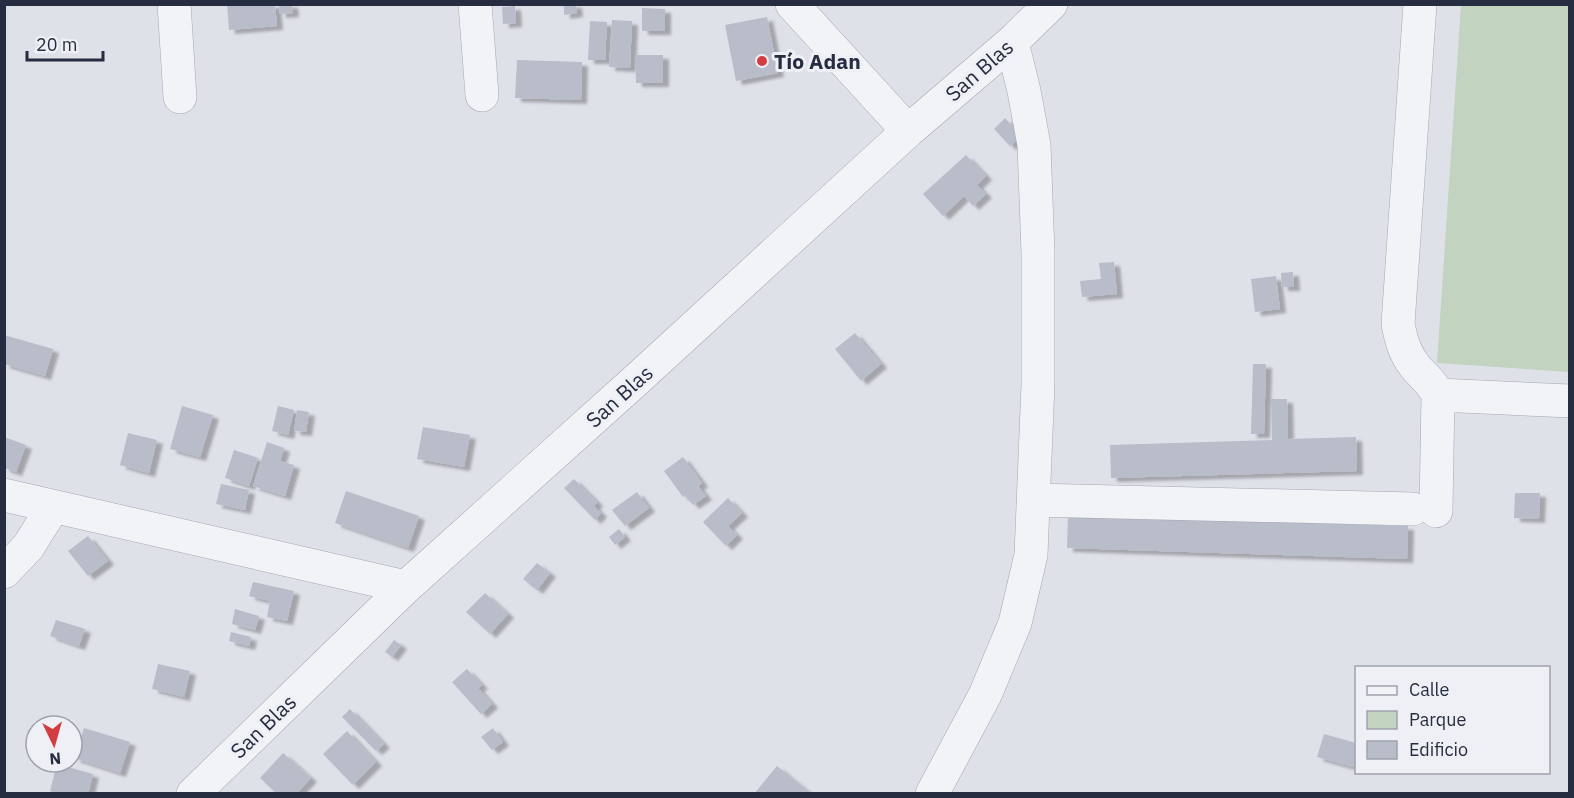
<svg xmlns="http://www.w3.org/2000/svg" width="1574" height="798" viewBox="0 0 1574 798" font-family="'IBM Plex Sans',sans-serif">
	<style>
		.green { fill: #c2d3bf }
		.building { fill: #b9bcc9; filter: url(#shadow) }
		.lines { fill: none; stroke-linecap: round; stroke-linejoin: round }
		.minor-casing { stroke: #a4a7b3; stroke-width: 34 }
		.minor { stroke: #f1f3f7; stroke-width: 33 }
		.poi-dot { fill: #d43d3f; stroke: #eef0f6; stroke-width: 2 }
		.labels { text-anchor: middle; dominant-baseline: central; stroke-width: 6; stroke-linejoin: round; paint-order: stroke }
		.poi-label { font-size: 21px; font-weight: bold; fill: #272d40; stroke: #eef0f6; text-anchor: start }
		.street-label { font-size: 21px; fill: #272d40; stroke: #eef0f6 }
	</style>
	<defs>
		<filter id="shadow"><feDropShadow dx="6" dy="4" stdDeviation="1.5" flood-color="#0004"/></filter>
	</defs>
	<rect width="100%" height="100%" fill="#dfe1e9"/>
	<!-- green -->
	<path class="green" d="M1461,5h108v367l-132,-9z"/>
	<!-- building -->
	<path class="building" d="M227,4h48l2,22 -48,4z
		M279,4h13l1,9 -13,1z
		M564,4h12l1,9 -13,2z
		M515,6l1,17 -13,1 -1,-17z
		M642,8l23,1v22h-23z
		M767,17l11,56 -42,8 -11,-56z
		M612,20l20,1 -2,47 -21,-1z
		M590,21l17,1 -2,38h-17z
		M635,55h28v28h-27z
		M517,60l65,2 -1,38 -66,-2z
		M1005,118l16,18 -11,10 -16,-17z
		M966,155l20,21 -9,9 9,9 -13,12 -9,-10 -21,20 -20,-22z
		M1114,262l3,32 -35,3 -2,-16 21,-2 -2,-16z
		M1293,272l1,15h-12l-1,-14z
		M1276,276l4,33 -25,3 -4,-33z
		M855,333l26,31 -20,17 -26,-32z
		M4,335l49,14 -8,27 -41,-12z
		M1253,364h13l-2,70h-13z
		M1271,399h16l1,40 68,-2 1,34 -246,7 -1,-33 162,-5z
		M182,406l31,9 -13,42 -30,-8z
		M278,406l16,4 -6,25 -16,-4z
		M297,410l12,2 -3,20 -12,-1z
		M423,427l47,8 -6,32 -47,-8z
		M128,433l29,7 -8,33 -29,-8z
		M4,437l22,8 -10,27 -12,-4z
		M267,442l17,6 -4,13 14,4 -9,31 -32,-10z
		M234,450l24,8 -9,28 -24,-8z
		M683,457l19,26 -4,3 8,10 -13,9 -8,-10 -2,2 -19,-26z
		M574,479l23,23 -3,4 7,7 -6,7 -31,-32z
		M221,484l28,6 -4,20 -29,-6z
		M346,491l73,25 -11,32 -73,-25z
		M637,492l12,16 -24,18 -13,-16z
		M1515,493h25l-1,26 -25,-1z
		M728,498l14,15 -14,13 9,9 -11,11 -23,-24z
		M1068,515l340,11 -1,33 -340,-11z
		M619,529l6,8 -10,8 -6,-8z
		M88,536l20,25 -20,15 -20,-25z
		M537,563l13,10 -13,17 -14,-11z
		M253,582l41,9 -7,30 -20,-4 3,-16 -21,-5z
		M485,593l23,21 -18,20 -24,-22z
		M235,609l24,7 -4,14 -23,-6z
		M56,620l29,9 -6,17 -29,-10z
		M231,632l20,5 -2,9 -20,-5z
		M394,640l7,5 -9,12 -7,-5z
		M158,664l32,7 -6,26 -32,-8z
		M467,669l15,16 -4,3 14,16 -11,10 -29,-32z
		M350,709l34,35 -8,7 -34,-34z
		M84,728l46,14 -10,31 -46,-15z
		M493,728l10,14 -11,8 -11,-13z
		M347,731l29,31 -23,23 -30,-31z
		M1324,734l32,9v12l-3,12 -36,-10z
		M283,753l28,25 -15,16h-19l-17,-16z
		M57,764l36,10 -5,20h-31l-7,-3z
		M777,766l21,17 13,11h-57z"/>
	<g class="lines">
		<defs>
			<path id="minor" d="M174,4l6,93
				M475,4l7,91
				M792,4l116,127
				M1420,4l-22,320c3,15 6,28 16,41 9,12 18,16 24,30l-2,116
				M1438,395l132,6
				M4,495l402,92
				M1034,500l379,9
				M4,572l24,-25 25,-40
				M193,794l213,-207 228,-205 274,-251 104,-89 39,-38
				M932,794l53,-99 30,-72 16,-68 7,-171v-131l-4,-108 -10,-54 -12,-49"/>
		</defs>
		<!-- minor casing -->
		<use href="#minor" class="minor-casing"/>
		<!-- minor -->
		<use href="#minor" class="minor"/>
	</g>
	<!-- markers -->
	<circle class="poi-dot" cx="762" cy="61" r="6"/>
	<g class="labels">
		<!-- poi labels -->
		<g class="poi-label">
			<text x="774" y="61">Tío Adan</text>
		</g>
		<!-- street labels -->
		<g class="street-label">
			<text transform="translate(979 70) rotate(-41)">San Blas</text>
			<text transform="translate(619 396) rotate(-42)">San Blas</text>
			<text transform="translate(263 726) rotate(-44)">San Blas</text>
		</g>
	</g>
	<!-- border -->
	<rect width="1574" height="798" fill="none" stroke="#272d40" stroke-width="12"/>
	<!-- legend -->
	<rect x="1355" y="666" width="195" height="108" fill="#eef0f6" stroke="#9ea2ad" stroke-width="1.5"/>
	<rect x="1367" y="686" width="30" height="9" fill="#f1f3f7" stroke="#9ea2ad" stroke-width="1.5"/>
	<text x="1409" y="696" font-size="18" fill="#272d40">Calle</text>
	<rect x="1367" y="711" width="30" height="18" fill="#c2d3bf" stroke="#9ea2ad" stroke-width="1.5"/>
	<text x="1409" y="726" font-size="18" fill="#272d40">Parque</text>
	<rect x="1367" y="741" width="30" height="18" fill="#b9bcc9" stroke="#9ea2ad" stroke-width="1.5"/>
	<text x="1409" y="756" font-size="18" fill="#272d40">Edificio</text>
	<!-- north arrow -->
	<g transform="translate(54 744) rotate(175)"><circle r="28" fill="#eef0f6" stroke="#9ea2ad" stroke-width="1.5"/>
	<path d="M0-4.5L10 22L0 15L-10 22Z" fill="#d43d3f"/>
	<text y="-9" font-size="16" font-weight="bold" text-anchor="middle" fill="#272d40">N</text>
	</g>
	<!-- scale -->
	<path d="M27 51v9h76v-9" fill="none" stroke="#272d40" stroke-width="3"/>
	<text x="36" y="51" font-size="18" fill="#272d40" stroke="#eef0f6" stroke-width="4.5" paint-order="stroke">20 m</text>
</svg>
